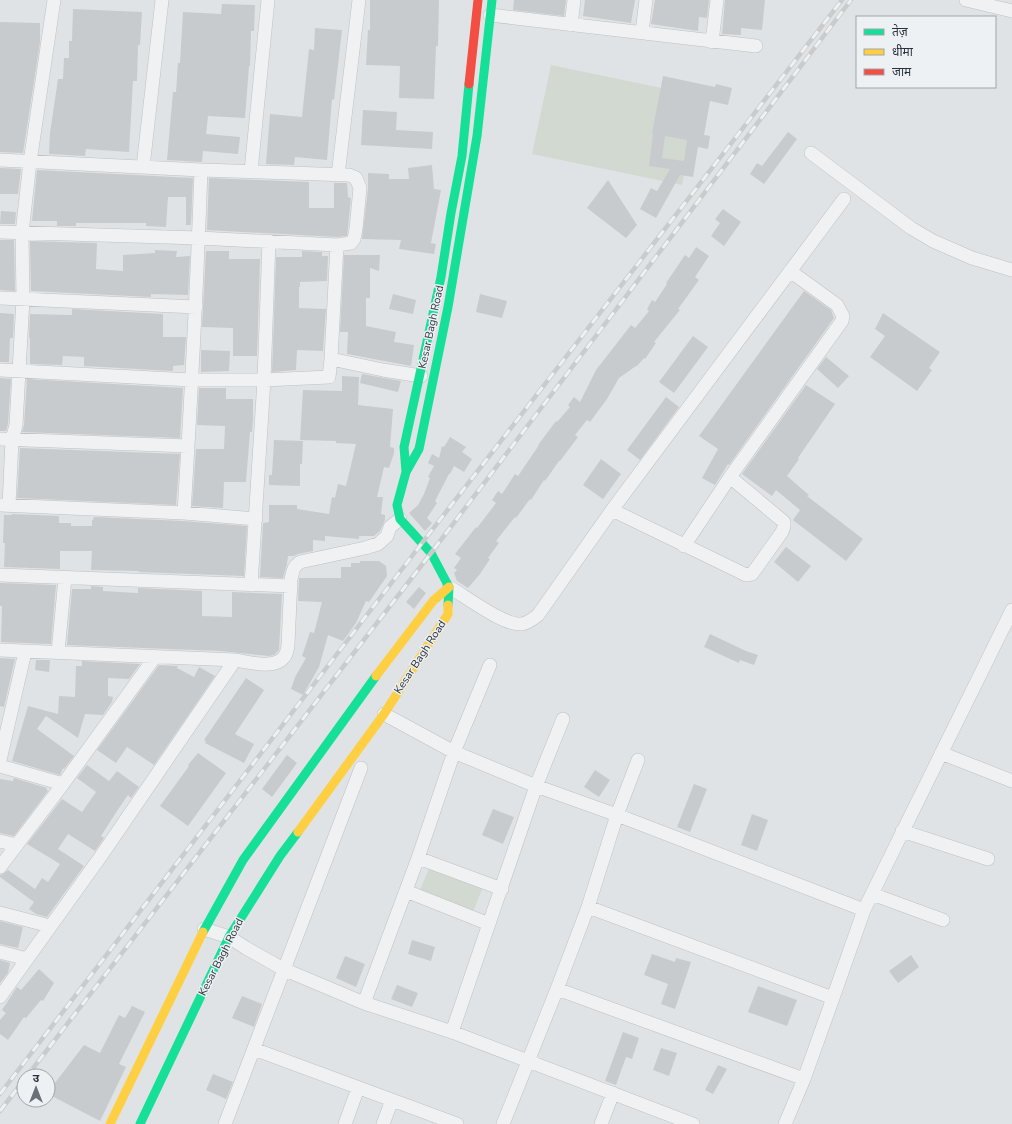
<svg xmlns="http://www.w3.org/2000/svg" width="1012" height="1124" viewBox="0 0 1012 1124" font-family="'Nunito Sans','Noto Sans Devanagari',sans-serif">
	<style>
		.green { fill: #d2d9d1 }
		.building { fill: #c8cbcd; fill-rule: evenodd }
		.lines { fill: none; stroke-linecap: round; stroke-linejoin: round }
		.street-casing { stroke: #bec1c3; stroke-width: 14 }
		.street { stroke: #eff1f2; stroke-width: 13 }
		.fast { stroke: #16e098; stroke-width: 9 }
		.slow { stroke: #ffcf43; stroke-width: 9 }
		.jam { stroke: #f24e42; stroke-width: 9 }
		.rail-casing { stroke: #c9cbcc; stroke-width: 4.5 }
		.rail { stroke: #eef1f4; stroke-width: 3; stroke-dasharray: 9; stroke-linecap: butt }
		.labels { text-anchor: middle; dominant-baseline: central; stroke-width: 3; stroke-linejoin: round; paint-order: stroke }
		.street-label { font-size: 11px; fill: #29323c; stroke: #eef1f4 }
	</style>
	<rect width="100%" height="100%" fill="#e0e3e5"/>
	<!-- green -->
	<path class="green" d="M551,65l149,31 -18,89 -150,-31z
		M430,866l53,21 -10,25 -53,-22z"/>
	<!-- building -->
	<path class="building" d="M370,0h69l-1,46h-2l-2,53 -35,-1 1,-32 -34,-1 2,-35h2z
		M514,0h52l-2,16 -51,-6z
		M585,0h50l-4,23 -48,-7z
		M655,0h54l-2,18 -8,-1 -1,14 -47,-7z
		M725,0h40l-3,30 -21,-2v7l-19,-1z
		M222,4l33,1 -1,26h-3l-1,35h-1l-4,52 -37,-2 -2,18 34,3 -2,17 -35,-3 -1,11 -35,-2 6,-68h3l2,-29h2l3,-51 38,2z
		M73,9l69,3 -2,33h-2l-1,36h-4l-4,71 -43,-3 -1,7 -36,-2 1,-21 8,-54h5l1,-21h5v-17h3z
		M0,22l40,1v19l-17,111 -23,-1z
		M315,28l27,2 -8,70 -2,-1 -5,61 -32,-3 -1,8 -28,-1 4,-50 32,3 7,-68 5,1z
		M663,76l52,11 1,-3 16,4 -4,17 -18,-4 -6,34 6,1 -2,13 -10,-2 -5,30 -13,-2 -24,43 -16,-9 11,-21 6,3 13,-22 -21,-3 4,-32 -1,-1zM665,136l22,4 -3,21 -22,-3z
		M363,110l34,2 -1,18 37,2 -1,17 -71,-4z
		M788,132l9,7 -33,45 -14,-10 7,-11 5,3z
		M432,165l2,24 7,1 -10,53 5,1 -2,10 -35,-5 2,-9 -39,-1 6,-50v-16l21,1v5h20l-1,-11z
		M0,168l21,1 -3,25h-18z
		M37,170l156,8 -2,47h-5v-28h-18l-2,30 -20,-1v-3h-70v3h-19v-5h-25z
		M209,178l100,4v26h25v-25h13l1,14 3,1 -4,38 -10,1 -130,-7z
		M608,180l29,45 -11,13 -39,-30z
		M723,209l18,13 -17,24 -13,-10 9,-13 -5,-4z
		M1,211l15,1 -1,12h-15z
		M0,240h14l1,51 -15,-1z
		M30,241l67,2 -1,26 27,2v-16l32,-2v-3l22,1 -1,6 14,-1 -2,39 -37,-1v3l-120,-6z
		M696,247l13,9 -14,21 4,3 -21,29 2,1 -26,32 2,1 -11,16 -1,-1 -7,8h-1l-17,12 -12,21 -17,23 -3,-2 -12,15 3,2 -18,24h-1l-14,20 -1,-1 -13,20 -1,-1 -14,19 -1,-1 -19,24 3,2 -11,15 2,1 -10,15 -12,14 -11,-7 -3,-8 3,-3 -3,-2 7,-10 -6,-4 21,-27 1,1 19,-25 -4,-3 6,-9 4,3 13,-20 3,2 21,-31h-1l18,-24 1,1 13,-15 -2,-2 6,-8 6,5 16,-32 35,-45 4,3 14,-17 -2,-2 5,-9 3,2 12,-18 -1,-1 19,-28 4,3z
		M206,251h23v8h31l-3,97h-24v-28l-31,-1z
		M302,251l20,1v4h6l-1,25 -27,1v5h-1v21l27,1 -3,42 -26,-1 -1,20 -24,2 4,-115h26z
		M344,255h36l-1,16 -9,-3v30h-4v28l30,6 -2,10 20,3 -3,21 -64,-12 1,-22h-8z
		M804,291l27,19 3,8 -105,147 -1,-1 -13,21 -13,-7 16,-29 -19,-13z
		M393,294l23,6 -3,14 -24,-5z
		M480,294l27,7 -5,17 -26,-6z
		M72,309l91,5v23h23l-2,28 -11,1v5l-89,-5v-9l-21,-1 -1,9 -32,-1v-26h-1l1,-24 42,1z
		M0,313l14,1 -1,24h-3l-1,24h-9z
		M883,313l57,39 -11,16 3,2 -15,21 -47,-34 15,-21 -10,-7z
		M693,336l15,11 -34,46 -15,-11z
		M201,350l29,1 -1,20 -28,1z
		M826,357l23,19 -11,12 -21,-19z
		M362,374l39,7 -3,11 -38,-9z
		M342,376l17,1 -1,28 35,4 -3,38 4,1v5l-5,15 -5,-1 -7,30h6l-2,17 4,1v5l-5,11 -6,5h-15v3l-34,-3v5l-12,-1v11l-15,3 -4,2h-6l-1,8 -4,14 -23,-1 3,-54 6,-1v-17h28v4l32,5 3,-17 3,1 3,-14 8,2 10,-42 -20,-1v-2l-36,-1 3,-50 39,1z
		M0,378l11,1 -3,45 -2,7h-6z
		M27,379l156,9 -3,50 -158,-6 2,-7z
		M806,385l29,19 -37,54 1,1 -12,17 22,19 -2,1 56,43 -17,22 -53,-41 7,-10 -24,-20 -4,6 -30,-22z
		M199,388h27v11h27v21l-1,12h-2l-4,50h-22l-1,26 -31,-2 4,-57h28l1,-23 -28,-1z
		M666,397l13,10 -39,53 -13,-10z
		M450,437l16,10 -4,5 10,7 -8,13 -10,-6 -4,8h-1l-14,27 2,2 -10,15 5,5 -7,8 -16,-18 9,-8 6,-11 6,-16 -2,-1 6,-11 -6,-3 4,-9 7,4 3,-12 2,1z
		M274,440l29,1 -1,23h-2v22l-31,-1v-10h3z
		M20,448l160,6 -4,51 -159,-7z
		M601,459l20,15 -18,25 -20,-14z
		M12,514l47,2v7h12v3h21v-6h1l1,-3 89,4 64,5 -3,50 -105,-4v-1l-48,-1 1,-19h-32v18l-56,-2 1,-24h-2l1,-28h8z
		M786,547l25,19 -13,16 -24,-20z
		M360,561h19l7,5 1,10 -18,26 -3,-1 -10,22 -13,18 -15,-6 -9,32 -16,28 -12,-6 4,-12 11,-19 -4,-2 8,-24 4,1 8,-31 -24,-1 1,-23h42v-11h10v-4h9z
		M0,583l56,2 -5,59 -50,-2 1,-36h-2z
		M91,586l12,1v4l35,2v-5l64,3v25l30,1v-25l50,2 -3,56 -5,5 -5,1 -48,-5 -154,-6 5,-56h19z
		M419,587l7,6 -12,16 -8,-7z
		M710,634l36,17 12,4 -4,10 -14,-5 -1,3 -35,-16z
		M0,658l15,1 -11,48 -4,-1z
		M36,660h14l-1,12 -14,-2z
		M82,661l58,3 -11,15 -21,-1v18l5,1 -1,5 -9,13 -18,-1 -7,24 -32,-22 -9,13 37,27 -10,13 -1,-1 -3,7 -48,-14 16,-55 30,8 1,-18 16,1 1,-31h6z
		M159,665l18,1h1l-1,2 17,9 5,-10 16,9 -61,89 -27,-18 -11,16 -19,-13z
		M246,678l18,12 -29,44 19,10 -10,19 -39,-20 1,-2 -2,-1z
		M198,753l28,20 -38,53 -28,-20 29,-40 -1,-1z
		M287,755l10,8 -25,34 -10,-8z
		M87,765l22,16 8,-10 22,16 -8,11 -3,-3 -11,16 -16,25 3,2 -9,13 -27,-17 -10,15 26,17 -37,51 -11,-3 -7,-5 5,-7 -34,-25v-2l3,-1 5,-4 27,19 7,-11 6,4 12,-18 -33,-20 35,-45 20,13 14,-20 -19,-14z
		M595,770l15,10 -11,17 -15,-10z
		M14,778l33,10 -1,1 2,2 -34,45 -14,-3v-54l13,2z
		M694,784l13,5 -17,43 -13,-5z
		M493,809l21,8 -11,27 -21,-9z
		M752,814l16,6 -11,31 -16,-6z
		M0,921l23,6 -5,21 -18,-4z
		M412,940l23,7 -4,14 -23,-7z
		M652,954l23,8 1,-4 15,4 -16,47 -14,-5 7,-20 -24,-9z
		M911,955l8,12 -21,16 -9,-12z
		M345,956l20,8 -9,23 -20,-9z
		M0,960l10,3 -2,10 -8,10z
		M39,969l15,14 -11,18 -2,-1 -15,18 -2,-1 -16,23 -8,-6v-14l6,-7 -4,-3 15,-23 4,3z
		M397,985l21,8 -6,14 -21,-8z
		M758,986l39,14 -10,26 -39,-14z
		M242,996l20,8 -8,23 -22,-9z
		M132,1006l13,6 -26,52 7,3 -26,54 -52,-27v-2l36,-47 16,8 19,-38 6,3z
		M623,1032l16,6 -7,21 -6,-2 -10,28 -11,-4z
		M661,1048l16,5 -8,23 -16,-6z
		M718,1065l9,4 -14,25 -8,-4z
		M213,1074l20,8 -7,17 -20,-9z"/>
	<g class="lines">
		<defs>
			<path id="street" d="M966,0l46,11
				M490,15l266,31
				M571,25l3,-25
				M642,32l4,-32
				M712,42l5,-42
				M811,153l100,75 22,13 39,17 40,12
				M0,160l201,10 148,5 7,3 4,10 -4,41 -2,10 -3,4 -14,2 -138,-7 -199,-6
				M143,167l19,-167
				M251,171l17,-171
				M338,175l21,-175
				M0,298l196,9
				M331,359l52,11 38,6
				M0,370l191,10h73l65,-3 2,-18 6,-114
				M0,439l188,7
				M0,505l184,8 72,6
				M9,505l3,-65 4,-15 7,-126 -1,-66 8,-71 24,-162
				M612,510l126,61 8,4 6,-1 30,-42 2,-6v-4l-54,-45
				M184,513c7,-114 13,-229 17,-343
				M684,546l46,-69 112,-156 1,-5 -6,-11 -47,-34
				M0,575l291,11
				M251,585l13,-205 5,-139
				M449,587c16,9 55,39 73,37 6,-1 11,-5 16,-9l74,-105 232,-311
				M0,650l235,10c14,2 43,11 51,-6 1,-3 2,-7 2,-10l3,-65c2,-8 2,-12 9,-17l65,-14 13,-4 9,-8 3,-9 10,-8
				M58,652l7,-74
				M384,714l70,38 82,34 81,29 247,95
				M941,753l71,28
				M0,760l25,-108
				M0,766l63,18
				M902,831l86,28
				M0,841l17,4
				M418,858l84,31
				M0,867l63,-83 92,-127
				M406,891l83,33
				M872,894l71,26
				M588,907l245,91
				M0,913l50,13
				M204,929l25,8 17,11 37,21 81,34 88,29 241,92
				M0,952l27,7
				M557,989l247,90
				M0,997l101,-141 134,-196
				M364,1003l54,-145 36,-106 36,-87
				M452,1032l84,-246 27,-67
				M254,1049l203,75
				M225,1124l136,-356
				M345,1124l13,-36
				M383,1124l9,-24
				M503,1124l54,-135 31,-82 29,-92 21,-55
				M601,1124l12,-31
				M785,1124l19,-45 29,-81 31,-88 148,-300"/>
		</defs>
		<!-- street casing -->
		<use href="#street" class="street-casing"/>
		<!-- street -->
		<use href="#street" class="street"/>
		<!-- fast -->
		<path class="fast" d="M406,472l13,-23 29,-142 29,-171 15,-136
			M448,605l1,-18 -18,-34 -31,-34 -3,-14 9,-33 -2,-25 37,-170 10,-64 11,-57 7,-72
			M203,932l40,-72 133,-184
			M140,1124l89,-187 51,-81 18,-24"/>
		<!-- slow -->
		<path class="slow" d="M376,676l57,-75 16,-14
			M298,832l86,-118 64,-100v-9
			M110,1124l93,-192"/>
		<!-- jam -->
		<path class="jam" d="M469,84l9,-84"/>
		<defs>
			<path id="rail" d="M27,1076l404,-523 420,-553
				M0,1094l422,-551 420,-543
				M0,1111l24,-31"/>
		</defs>
		<!-- rail casing -->
		<use href="#rail" class="rail-casing"/>
		<!-- rail -->
		<use href="#rail" class="rail"/>
	</g>
	<g class="labels">
		<!-- street labels -->
		<g class="street-label">
			<text transform="translate(431 327) rotate(-78)">Kesar Bagh Road</text>
			<text transform="translate(420 657) rotate(-57)">Kesar Bagh Road</text>
			<text transform="translate(221 957) rotate(-63)">Kesar Bagh Road</text>
		</g>
	</g>
	<!-- legend -->
	<rect x="856" y="16" width="140" height="72" fill="#eef1f4" stroke="#9fa5aa"/>
	<rect x="864" y="29" width="20" height="6" fill="#16e098" stroke="#9fa5aa"/>
	<text x="892" y="36" font-size="12" fill="#29323c">तेज़</text>
	<rect x="864" y="49" width="20" height="6" fill="#ffcf43" stroke="#9fa5aa"/>
	<text x="892" y="56" font-size="12" fill="#29323c">धीमा</text>
	<rect x="864" y="69" width="20" height="6" fill="#f24e42" stroke="#9fa5aa"/>
	<text x="892" y="76" font-size="12" fill="#29323c">जाम</text>
	<!-- north arrow -->
	<g transform="translate(36 1088)"><circle r="19" fill="#eef1f4" stroke="#9fa5aa"/>
	<path d="M0-3L7 15L0 10L-7 15Z" fill="#697077"/>
	<text y="-6" font-size="11" font-weight="bold" text-anchor="middle" fill="#29323c">उ</text>
	</g>
</svg>
